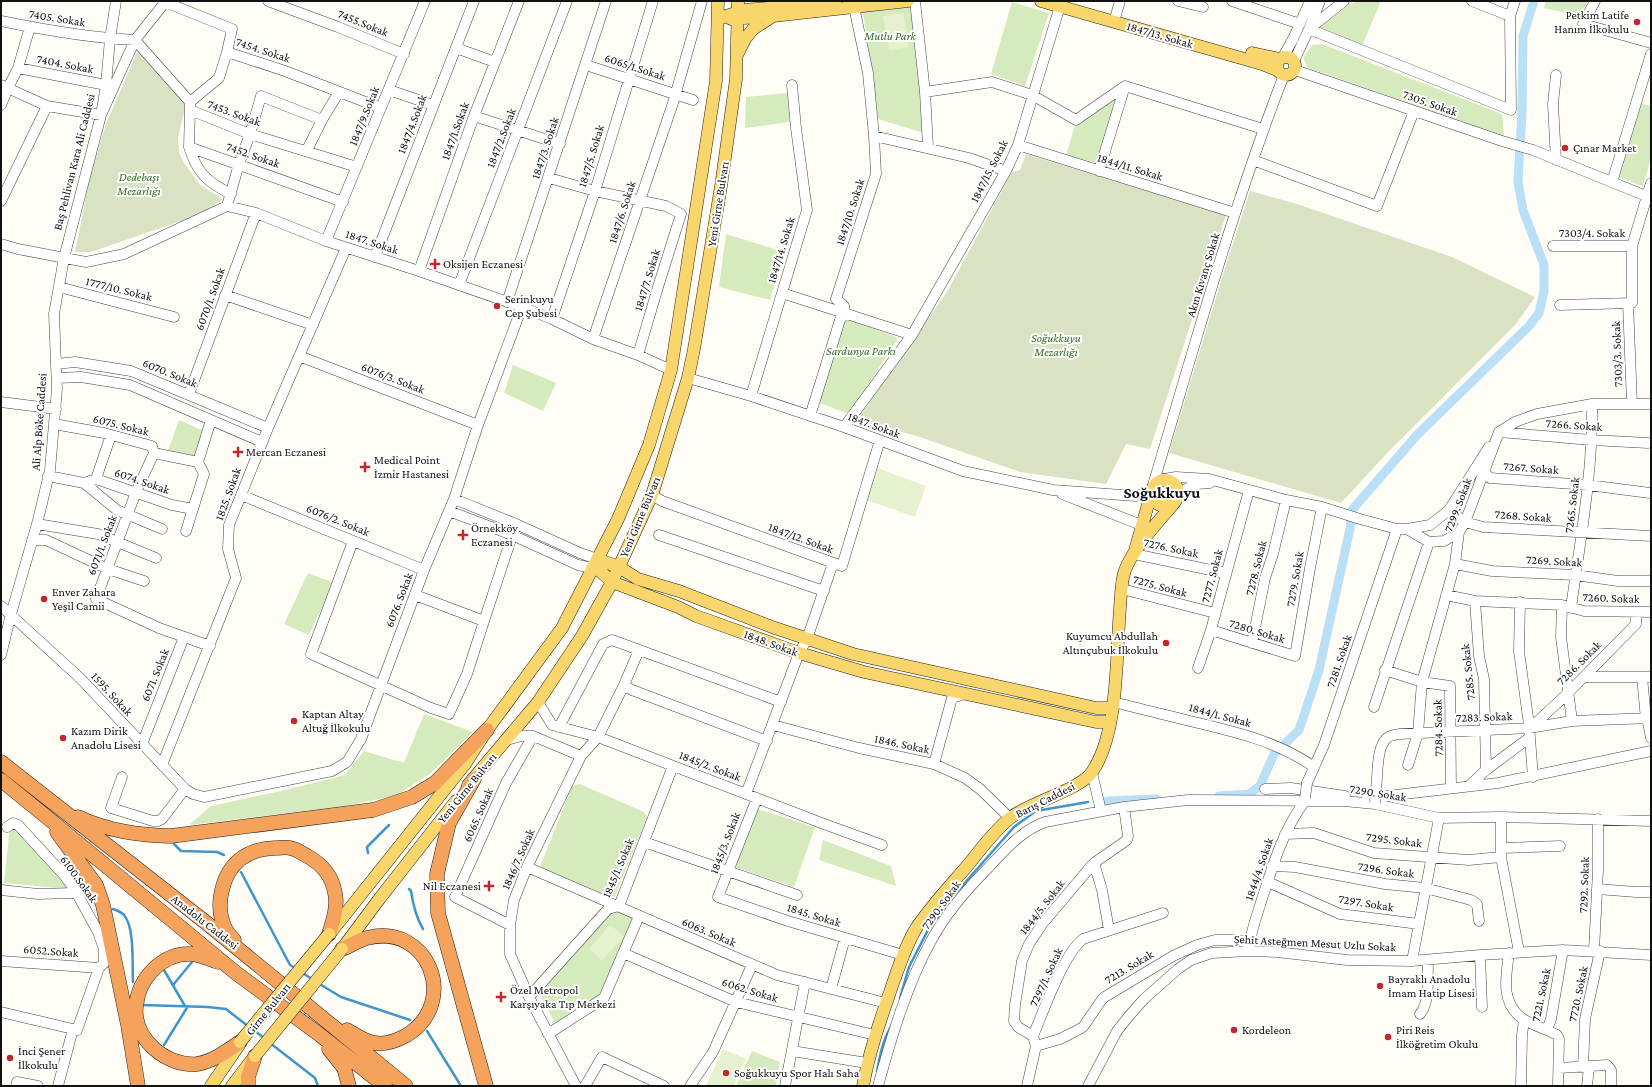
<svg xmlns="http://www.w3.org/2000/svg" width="1652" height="1087" viewBox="0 0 1652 1087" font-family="'Crimson Pro',serif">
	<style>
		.green { fill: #d5ebbd }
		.cemetery { fill: #d9e3c4 }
		.pitch { fill: #e6f2cf }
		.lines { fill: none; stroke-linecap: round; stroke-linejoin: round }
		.stream { stroke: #3f96cf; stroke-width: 2.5 }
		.canal { stroke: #b9e0f7; stroke-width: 9 }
		.minor-casing { stroke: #444; stroke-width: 11 }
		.major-casing { stroke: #222; stroke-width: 13 }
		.highway-casing { stroke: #222; stroke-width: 15 }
		.minor { stroke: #fff; stroke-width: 10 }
		.major { stroke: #f9d66b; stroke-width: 12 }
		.highway { stroke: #f5a25d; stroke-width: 14 }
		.minor-bridge-casing { stroke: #444; stroke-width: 11; stroke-linecap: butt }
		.major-bridge-casing { stroke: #222; stroke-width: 13; stroke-linecap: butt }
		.minor-bridge { stroke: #fff; stroke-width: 10 }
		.major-bridge { stroke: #f9d66b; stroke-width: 12 }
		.poi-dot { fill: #c4262e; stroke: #fff; stroke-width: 1.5 }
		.labels { text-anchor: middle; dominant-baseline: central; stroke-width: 4; stroke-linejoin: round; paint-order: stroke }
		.poi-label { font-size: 12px; fill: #111; stroke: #fff; text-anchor: start }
		.street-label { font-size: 12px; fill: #111; stroke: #fff }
		.park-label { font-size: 12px; font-style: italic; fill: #2f6b1f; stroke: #fff }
		.district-label { font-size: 16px; font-weight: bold; fill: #111; stroke: #fff }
	</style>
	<rect width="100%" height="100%" fill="#fffdf5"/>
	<!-- green -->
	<path class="green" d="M1359,1h22l-19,45 -45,-17 33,-25z
		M1546,1h42l-9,15 -35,-8z
		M1012,2l37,11 -24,73 -34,-12z
		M910,5l17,129 -49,-15 -15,-107z
		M1322,44l180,70 2,22 -196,-68 -5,-10 9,-13z
		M787,93l3,29 -45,6 1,-31z
		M1117,96l-20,67 -31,-8 9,-30z
		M1639,103l12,3v52l-8,28 -26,-9z
		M726,234l58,18 -14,48 -51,-13z
		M847,318l51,20 -49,76 -32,-12z
		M513,365l43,18 -13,28 -39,-18z
		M179,420l25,11 -6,24 -4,3 -26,-7z
		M308,573l26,10 -25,52 -25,-11z
		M424,714l49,18 -43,42 -33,21 -51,11 -157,19 22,-19 70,-15 64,-16 19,-24 40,12z
		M580,784l64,28 3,5 -32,79 -7,1 -68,-30 32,-81z
		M757,809l58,18 -21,60 -59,-20z
		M10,826l9,4 49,59 -64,-6z
		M823,840l68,26 5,20 -77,-26z
		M613,911l23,5 -34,79 -47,28 -16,-29z
		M752,1051l28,11 -4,24h-40z"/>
	<!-- cemetery -->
	<path class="cemetery" d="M138,50l48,54 -8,33 1,16 5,10 16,22 23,14 -19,14 -113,39h-16l15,-75 16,-53z
		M1026,154l200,61 -76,234 -24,-5 -20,40 -86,-12 -103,-36 -60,-16 91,-130 64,-118 8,-2z
		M1250,191l47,13 155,53 83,40 -19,27 -128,128 -47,51 -172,-50 56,-185z"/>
	<!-- pitch -->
	<path class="pitch" d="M903,13l6,34 -20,3 -6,-34z
		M877,468l49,18 -11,31 -49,-17z
		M610,925l14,11 -22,25 -13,-12z
		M723,1049l23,10 -12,27h-28z"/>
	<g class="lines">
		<!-- stream -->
		<path class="stream" d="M174,844l7,7 36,1 7,3
			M368,853l-1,-6 22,-22
			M241,872l49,93 5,3
			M409,889l2,2c2,14 5,26 12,38
			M113,909c3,1 8,3 11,6 11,13 8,50 9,67
			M164,970l21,36
			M301,972l11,7
			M318,983l23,14 69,23
			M173,985l19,-23
			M900,998l9,-31 19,-37 35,-45 51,-58 22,-16 52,-9
			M142,1005l66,2 18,2 23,18
			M255,1031l10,8
			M427,1031l34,55
			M270,1043l45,35 3,8
			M164,1045l24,-39
			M877,1071c3,-16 6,-32 15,-46"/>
		<!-- canal -->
		<path class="canal" d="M1219,796l30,-2 11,-8 14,-32 25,-24 20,-60 31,-141 2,-19 65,-75 112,-109 10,-13 5,-22v-26l-21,-55 -5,-28 4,-70 1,-76 11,-35
			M1107,801l49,-2"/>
		<defs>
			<path id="minor" d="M268,1l70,26 66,27
				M915,1l10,91 3,55
				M1178,1l25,6
				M1232,1l68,23
				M1320,1l-11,28 202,81 -1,-94
				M1472,1l38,15 5,-15
				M1595,1l-12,23 68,19
				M165,2l67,27 -5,23 58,19 96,37
				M1116,15l4,-14
				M1,21c44,9 89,17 134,19l55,62v8l60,24 107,33
				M456,48l39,14
				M1283,57l10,-18 17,-38
				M1294,61l15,-32 35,-28
				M586,65l107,35
				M18,68l88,17
				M1295,70l207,71 31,9 118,48
				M1556,75l-3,29 3,56
				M1,85l46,21 54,9 34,-75 31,-39
				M1125,86l138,43
				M389,90l44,15
				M925,92l67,-10 40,13 44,25 49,-34 -26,85
				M190,102l29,-24 8,-26
				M1,105l7,-17 10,-20 12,-41
				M190,110l-1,37 154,55
				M474,116l86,28
				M874,136l95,22 37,13
				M1018,145l217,68
				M189,147c8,26 18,35 42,47
				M307,150l15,-30 17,-28
				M1253,160l124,46 37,-95
				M549,178l46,13 71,15 15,8 -23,73 -20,68
				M1612,182l39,-128
				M1,201l46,-95
				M227,206l12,-42 11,-30 11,-38 61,24
				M326,241l99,-240
				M1,244l17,5 68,13 38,-8 103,-48 29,7 70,28 93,30 103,36 30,12 41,20 45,16 33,15
				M1553,246h79
				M375,257l99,-256
				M419,271l55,-155 45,-115
				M459,285l108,-284
				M59,287l115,30
				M782,293l130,42
				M225,295l88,30
				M507,302l99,-301
				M1628,303l4,101
				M1560,305l72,-2v-57l19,-63
				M552,319l43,-128 58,-190
				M593,339l80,-236 29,-102
				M299,356l179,69
				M56,364l19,-2 56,9 137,57
				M57,378l24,-1 49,8 132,57
				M688,378l63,18 93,31 119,44 90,19 83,6 7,-2 9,-5
				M189,394l67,-181
				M751,396l56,-186 -11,-82 -4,-43
				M1,402l55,7
				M810,416l30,-96 5,-8 -1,-6 -8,-7 40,-125 -2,-38 -6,-63 -14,-66
				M54,424l50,9 48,13 2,7 44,9 6,12 -18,57
				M844,427l68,-92 94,-164 12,-26 42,-139
				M1499,432l92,8 57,3
				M154,453l-18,39 -40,107 63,29 51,18
				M198,462l13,-42
				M1484,472l6,6 98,7 62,8
				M48,476l36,7 33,27 45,19
				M96,479l15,-44
				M1164,479l12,-2 33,2 77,21 36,7 38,12 37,10h10l22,13 15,-1 15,-9
				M84,483l12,-4 76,26 21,4
				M1153,485c41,-137 79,-276 131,-410
				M1178,493l19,-9 13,-1
				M1062,494l87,34
				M241,495l183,75
				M652,495l10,6 180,65 38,-126
				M454,499l62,25 64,29 17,6
				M1449,510l16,12 18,5 168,9
				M449,511l63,24 66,30 14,3
				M37,524l61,10 58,24
				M1407,529l23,-4 19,-15 40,-63
				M659,535l165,56
				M32,540h14l62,29 36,12
				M353,541l-42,113 120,54 18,6 18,-40 17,-53
				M1134,554l91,19
				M1455,564l37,7 83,4 43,6h33
				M1122,589l93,24
				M415,595l69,26 32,-97
				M1446,595l29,6 4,55 5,23 2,91
				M1475,601l87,4 22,6 67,1
				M1520,602l-1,49 10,74 4,52
				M1562,605l-1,32 11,84
				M1,606l79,72 105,111 8,5 11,3 128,-26 15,-9 14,-23 63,-169 30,-71 24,-74 44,-118
				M1571,608c9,-67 22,-135 21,-204
				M1211,630l84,26 15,-88 12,-61
				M1252,643l13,-65 8,-24 13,-54
				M1,655l10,-41 26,-90 13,-54 7,-81 -3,-75 10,-56 37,-143 5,-30 4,-46 6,-38
				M1198,668l13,-38 38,-140
				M1385,670l37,12 28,4 1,102
				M1584,677h67
				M1642,677l4,42 2,3 3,16
				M624,685l8,5 135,51
				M538,702l14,23 46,12 226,87 58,21
				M1114,702c26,7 53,13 80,20 42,10 85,20 120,45
				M1374,707l55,-165
				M773,725l86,23 75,16 31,14 15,11 30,29
				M1529,725l9,-4 30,-28 68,-69v-12
				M559,727l44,-83 9,-4 169,62
				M506,740l16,-4h11
				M142,744l42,-107
				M934,764l18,-66 12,-4
				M162,765l74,-187 -8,-29 1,-24 39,-97 78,-180
				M1408,765l10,-32 4,-51 33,-118 4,-32 6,-10 34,-90 16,-10 22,-8 55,-10h59
				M1092,773l9,38
				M122,777l-11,31 42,13h5l4,-2 23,-30
				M1307,783l17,-38 73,-216
				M1469,786l17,-16 43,-32
				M1265,789l26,-1 54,8
				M1376,789c2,-13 0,-42 11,-51 3,-3 8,-3 12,-4l130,-6 43,-7 79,-3
				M746,794l53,-141 8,-14 26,-76
				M1367,797l20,-1 111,-13 153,-32
				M757,798l-39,99 70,24 115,34
				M1501,817v40l18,95
				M7,827l6,-4 5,2 46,50 11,15 23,42 6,17v14l-5,5
				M1285,834l29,-1 60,20 95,7 32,-3
				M644,842l153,53
				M1501,848l59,-2
				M1094,863l8,27 7,40
				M1272,866l23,1 90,17 40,4 46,12 6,4 2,17
				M527,867l250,108 109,28
				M1268,882l72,32 79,10
				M1597,889l39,3h15
				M1,890l37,4 38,-1
				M510,925l-55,-28 51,-114 27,-47 48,20
				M1249,947c2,-16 8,-32 13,-48 11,-34 21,-69 43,-98v-3
				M1594,951l4,-81v-51
				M623,953l113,49 139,33
				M1509,953c-3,24 -9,50 14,66 11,7 24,10 34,16l2,4 -1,47
				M1480,955l2,52
				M1,961l98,7
				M1412,961l27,-143
				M831,989l14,-51
				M529,997l79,-88 11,-3 54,-140
				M1,1012l76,18 22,-62
				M1420,1014c11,-14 7,-37 8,-54
				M1547,1030l4,-11 12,-69
				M548,1034l56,-36 35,-82
				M1033,1036l-15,-9 -4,-6 1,-16 7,-44 7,-17 14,-21 44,-52 7,-8 33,-23 1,-4 -4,-29
				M1036,1046l24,-7 14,-7 9,-5 20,-29 70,-42 24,-11 18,-5h17l18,2
				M792,1051l75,12
				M1583,1067l2,-48 15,-68
				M1559,1068l48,-3 4,5v16
				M16,1086l1,-4 21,4
				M58,1086l15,-57
				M576,1086l-47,-89 -19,-43v-29l4,-25 13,-33 54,-111 17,-19 26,-52 15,-35
				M585,1086l17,-29 62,29
				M690,1086l23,-34 39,-87
				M785,1086l20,-104
				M878,1086c13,-47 29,-102 53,-145 15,-28 36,-52 58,-74 17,-18 32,-36 56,-45l79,-15 64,-7 156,1 31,3 64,14 62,-1 150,4
				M1027,1086l9,-40 -3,-10c11,-26 30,-81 50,-97l80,-26
				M1088,1086l29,-55 12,-15 15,-17 34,-30 13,-9 21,-7 37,-2 28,1 70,8 65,1 68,-6 83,-5 88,5
				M1521,1086l1,-51 2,-15
				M1587,1086l2,-19"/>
			<path id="major" d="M1041,1l221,63 15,6
				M718,19l26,-9 91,-8
				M731,19l40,-3
				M738,53l7,-14 8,-10 20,-13 135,-15
				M1252,53l28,6
				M1277 66a9 9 0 1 1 18 0a9 9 0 1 1-18 0Z
				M1152 493a13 13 0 1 1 26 0a13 13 0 1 1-26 0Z
				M1136,547l15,-53
				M597,559l22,8 19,12 41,12 93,36 81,27 243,54h17
				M592,568l8,3 12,11 66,25 18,9 103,37 65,19 232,50h14
				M468,785l70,-83 44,-66 30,-54 40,-87 36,-117 6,-29 27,-163 15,-107 2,-78
				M331,932l134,-168 22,-34 75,-102 56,-109 31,-74 22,-75 45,-289 2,-80
				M342,949l38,-51 76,-97
				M211,1086l28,-41
				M232,1086l19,-25
				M863,1086c6,-33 16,-62 27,-94 7,-21 14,-42 25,-62 15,-23 35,-44 53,-65 13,-16 26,-34 42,-47 20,-16 70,-28 82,-46 27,-39 24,-117 28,-164 1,-12 1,-27 5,-38 9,-23 34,-49 50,-68"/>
			<path id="highway" d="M1,762l203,159 202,165
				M474,779l-25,44 -12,51 1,39 48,173
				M1,780l42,34 193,159 84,62 65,51
				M78,817c30,14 60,18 93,19l202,-26 39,-13 23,-14 52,-53
				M57,832l39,53 7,20 25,120 10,61
				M234,940c-12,-11 -16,-29 -13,-45 5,-30 24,-46 54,-47 5,0 11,-1 15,0 6,1 12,5 17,8 15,8 25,19 28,37 3,14 -2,28 -6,41
				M342,949c8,-3 17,-9 25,-11 61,-16 93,64 40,97 -9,5 -21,10 -32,8 -10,-1 -19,-8 -28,-13
				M218,962c-9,-3 -17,-7 -26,-8 -30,-2 -54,25 -56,53 -3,32 31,60 61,57 17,-3 30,-13 43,-22
				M329,1049l15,19 5,18
				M248,1086v-9l7,-21"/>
		</defs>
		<!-- minor casing -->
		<use href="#minor" class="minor-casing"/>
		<!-- major casing -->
		<use href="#major" class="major-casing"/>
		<!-- highway casing -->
		<use href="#highway" class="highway-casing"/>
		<!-- minor -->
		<use href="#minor" class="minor"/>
		<!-- major -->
		<use href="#major" class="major"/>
		<!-- highway -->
		<use href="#highway" class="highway"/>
		<defs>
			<path id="minor-bridge" d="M1305,798l2,-15
				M1375,803l1,-14"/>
			<path id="major-bridge" d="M240,1042l89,-108
				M255,1056l87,-107"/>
		</defs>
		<!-- minor-bridge casing -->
		<use href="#minor-bridge" class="minor-bridge-casing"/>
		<!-- major-bridge casing -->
		<use href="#major-bridge" class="major-bridge-casing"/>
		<!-- minor-bridge -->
		<use href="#minor-bridge" class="minor-bridge"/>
		<!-- major-bridge -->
		<use href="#major-bridge" class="major-bridge"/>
	</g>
	<!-- markers -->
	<g class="poi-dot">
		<circle cx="1637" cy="22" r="4"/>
		<circle cx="1565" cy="148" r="4"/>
		<path d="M433 258h4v4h4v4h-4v4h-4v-4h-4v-4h4z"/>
		<circle cx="497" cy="306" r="4"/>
		<path d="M236 446h4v4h4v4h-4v4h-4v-4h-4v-4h4z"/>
		<path d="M363 461h4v4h4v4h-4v4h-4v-4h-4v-4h4z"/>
		<path d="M461 529h4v4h4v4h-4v4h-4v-4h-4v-4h4z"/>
		<circle cx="44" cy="599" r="4"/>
		<circle cx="1166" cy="643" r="4"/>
		<circle cx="294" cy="721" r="4"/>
		<circle cx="63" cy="738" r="4"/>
		<path d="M487 880h4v4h4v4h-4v4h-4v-4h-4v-4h4z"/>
		<circle cx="1380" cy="986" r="4"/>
		<path d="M499 991h4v4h4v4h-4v4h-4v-4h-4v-4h4z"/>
		<circle cx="1234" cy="1030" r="4"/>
		<circle cx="1388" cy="1037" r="4"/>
		<circle cx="10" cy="1058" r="4"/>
		<circle cx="726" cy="1073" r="4"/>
	</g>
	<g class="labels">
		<!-- poi labels -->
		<g class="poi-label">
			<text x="1629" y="15" text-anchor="end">Petkim Latife<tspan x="1629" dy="14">Hanım İlkokulu</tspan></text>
			<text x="1573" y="148">Çınar Market</text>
			<text x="443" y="264">Oksijen Eczanesi</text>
			<text x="505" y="299">Serinkuyu<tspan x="505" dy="14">Cep Şubesi</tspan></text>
			<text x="246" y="452">Mercan Eczanesi</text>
			<text x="374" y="460">Medical Point<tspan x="374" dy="14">İzmir Hastanesi</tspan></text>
			<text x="471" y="528">Örnekköy<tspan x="471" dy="14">Eczanesi</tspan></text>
			<text x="52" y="592">Enver Zahara<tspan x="52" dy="14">Yeşil Camii</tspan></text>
			<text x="1158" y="636" text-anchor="end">Kuyumcu Abdullah<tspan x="1158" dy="14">Altınçubuk İlkokulu</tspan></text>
			<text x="302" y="714">Kaptan Altay<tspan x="302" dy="14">Altuğ İlkokulu</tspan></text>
			<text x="71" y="731">Kazım Dirik<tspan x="71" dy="14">Anadolu Lisesi</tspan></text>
			<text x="481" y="886" text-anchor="end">Nil Eczanesi</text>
			<text x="1388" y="979">Bayraklı Anadolu<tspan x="1388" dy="14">İmam Hatip Lisesi</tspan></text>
			<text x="510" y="990">Özel Metropol<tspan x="510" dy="14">Karşıyaka Tıp Merkezi</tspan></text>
			<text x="1242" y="1030">Kordeleon</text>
			<text x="1396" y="1030">Piri Reis<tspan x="1396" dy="14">İlköğretim Okulu</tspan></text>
			<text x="18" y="1051">İnci Şener<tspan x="18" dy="14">İlkokulu</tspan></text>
			<text x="734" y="1073">Soğukkuyu Spor Halı Saha</text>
		</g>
		<!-- street labels -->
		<g class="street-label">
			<text transform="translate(57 18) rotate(9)">7405. Sokak</text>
			<text transform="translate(363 23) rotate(22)">7455.Sokak</text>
			<text transform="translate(1160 35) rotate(16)">1847/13. Sokak</text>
			<text transform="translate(263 50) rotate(18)">7454. Sokak</text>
			<text transform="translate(65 64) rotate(11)">7404. Sokak</text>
			<text transform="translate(635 67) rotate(18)">6065/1.Sokak</text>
			<text transform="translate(1430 103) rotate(19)">7305. Sokak</text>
			<text transform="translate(234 113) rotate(20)">7453. Sokak</text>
			<text transform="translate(364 116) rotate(-68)">1847/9.Sokak</text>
			<text transform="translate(412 124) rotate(-69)">1847/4.Sokak</text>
			<text transform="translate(455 131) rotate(-70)">1847/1.Sokak</text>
			<text transform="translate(501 138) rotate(-69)">1847/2.Sokak</text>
			<text transform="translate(545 148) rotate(-72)">1847/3. Sokak</text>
			<text transform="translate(253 155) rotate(19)">7452. Sokak</text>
			<text transform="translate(591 156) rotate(-73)">1847/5. Sokak</text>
			<text transform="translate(74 162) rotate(-76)">Baş Pehlivan Kara Ali Caddesi</text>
			<text transform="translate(1130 167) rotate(17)">1844/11. Sokak</text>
			<text transform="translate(989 171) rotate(-63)">1847/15. Sokak</text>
			<text transform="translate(718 204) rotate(-81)">Yeni Girne Bulvarı</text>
			<text transform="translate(622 212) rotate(-72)">1847/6. Sokak</text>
			<text transform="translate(850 212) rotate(-72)">1847/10. Sokak</text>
			<text x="1592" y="233">7303/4. Sokak</text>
			<text transform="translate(372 242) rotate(18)">1847. Sokak</text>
			<text transform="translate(781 250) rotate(-73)">1847/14. Sokak</text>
			<text transform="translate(1203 275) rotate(-73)">Akın Kıvanç Sokak</text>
			<text transform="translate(647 280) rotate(-73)">1847/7. Sokak</text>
			<text transform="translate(119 289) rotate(14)">1777/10. Sokak</text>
			<text transform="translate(210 299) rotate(-70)">6070/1. Sokak</text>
			<text transform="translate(1617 354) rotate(-92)">7303/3. Sokak</text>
			<text transform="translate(170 373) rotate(22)">6070. Sokak</text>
			<text transform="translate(393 378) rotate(21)">6076/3. Sokak</text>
			<text transform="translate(39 422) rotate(-86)">Ali Alp Böke Caddesi</text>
			<text transform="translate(121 425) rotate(14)">6075. Sokak</text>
			<text transform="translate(874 425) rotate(20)">1847. Sokak</text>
			<text transform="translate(1574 425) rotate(4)">7266. Sokak</text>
			<text transform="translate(1531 468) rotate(4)">7267. Sokak</text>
			<text transform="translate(142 481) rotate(19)">6074. Sokak</text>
			<text transform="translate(228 494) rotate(-70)">1825. Sokak</text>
			<text transform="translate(1458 505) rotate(-69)">7299. Sokak</text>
			<text transform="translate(1572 505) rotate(-83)">7265. Sokak</text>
			<text transform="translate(1523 516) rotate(4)">7268. Sokak</text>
			<text transform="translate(640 517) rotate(-67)">Yeni Girne Bulvarı</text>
			<text transform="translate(338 520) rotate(22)">6076/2. Sokak</text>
			<text transform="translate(801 538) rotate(20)">1847/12. Sokak</text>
			<text transform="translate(102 545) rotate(-69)">6071/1. Sokak</text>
			<text transform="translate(1171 548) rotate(12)">7276. Sokak</text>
			<text transform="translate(1554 561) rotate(3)">7269. Sokak</text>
			<text transform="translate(1256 568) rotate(-76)">7278. Sokak</text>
			<text transform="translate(1212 576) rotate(-75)">7277. Sokak</text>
			<text transform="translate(1295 579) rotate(-80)">7279. Sokak</text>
			<text transform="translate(1160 586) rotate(15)">7275. Sokak</text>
			<text transform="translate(1611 598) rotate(2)">7260. Sokak</text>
			<text transform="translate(399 600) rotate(-69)">6076. Sokak</text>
			<text transform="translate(1257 631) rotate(17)">7280. Sokak</text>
			<text transform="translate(771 643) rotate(20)">1848. Sokak</text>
			<text transform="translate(1339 661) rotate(-71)">7281. Sokak</text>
			<text transform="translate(1579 663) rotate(-45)">7286. Sokak</text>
			<text transform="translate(1468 672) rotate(-96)">7285. Sokak</text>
			<text transform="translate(155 675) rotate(-68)">6071. Sokak</text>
			<text transform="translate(112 694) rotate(47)">1595. Sokak</text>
			<text transform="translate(1220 715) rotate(15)">1844/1. Sokak</text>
			<text transform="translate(1484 717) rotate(-2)">7283. Sokak</text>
			<text transform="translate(1438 728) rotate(-91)">7284. Sokak</text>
			<text transform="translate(902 744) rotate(12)">1846. Sokak</text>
			<text transform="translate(710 766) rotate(21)">1845/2. Sokak</text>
			<text transform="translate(467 788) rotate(-51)">Yeni Girne Bulvarı</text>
			<text transform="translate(1378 793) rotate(9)">7290. Sokak</text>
			<text transform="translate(1045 800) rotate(-27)">Barış Caddesi</text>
			<text transform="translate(478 815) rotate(-66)">6065. Sokak</text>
			<text transform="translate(1394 840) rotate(7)">7295. Sokak</text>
			<text transform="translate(725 843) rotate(-69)">1845/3. Sokak</text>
			<text transform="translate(518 859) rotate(-66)">1846/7. Sokak</text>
			<text transform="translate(618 868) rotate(-67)">1845/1. Sokak</text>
			<text transform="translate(1259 869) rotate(-71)">1844/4. Sokak</text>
			<text transform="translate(1386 870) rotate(8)">7296. Sokak</text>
			<text transform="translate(79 879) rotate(54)">6100.Sokak</text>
			<text transform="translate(1584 885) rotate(-88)">7292. Sokak</text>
			<text transform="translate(1366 903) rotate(9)">7297. Sokak</text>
			<text transform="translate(941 905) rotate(-54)">7290. Sokak</text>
			<text transform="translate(1042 907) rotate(-52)">1844/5. Sokak</text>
			<text transform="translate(814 915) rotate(17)">1845. Sokak</text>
			<text transform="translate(205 922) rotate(38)">Anadolu Caddesi</text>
			<text transform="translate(709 932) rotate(23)">6063. Sokak</text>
			<text transform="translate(1315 943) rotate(3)">Şehit Asteğmen Mesut Uzlu Sokak</text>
			<text transform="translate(51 951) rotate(4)">6052.Sokak</text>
			<text transform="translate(1129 967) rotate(-31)">7213. Sokak</text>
			<text transform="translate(1046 977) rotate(-65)">7297/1. Sokak</text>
			<text transform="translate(750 990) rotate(17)">6062. Sokak</text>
			<text transform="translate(1578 994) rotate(-78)">7720. Sokak</text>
			<text transform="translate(1541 995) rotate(-78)">7221. Sokak</text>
			<text transform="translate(268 1009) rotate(-51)">Girne Bulvarı</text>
		</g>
		<!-- park labels -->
		<g class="park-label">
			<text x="890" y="36">Mutlu Park</text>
			<text x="139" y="177">Dedebaşı<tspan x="139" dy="14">Mezarlığı</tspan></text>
			<text x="1056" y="338">Soğukkuyu<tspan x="1056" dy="14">Mezarlığı</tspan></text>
			<text x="861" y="351">Sardunya Parkı</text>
		</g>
		<!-- district labels -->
		<g class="district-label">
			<text x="1162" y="492">Soğukkuyu</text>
		</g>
	</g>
	<!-- border -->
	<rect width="1652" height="1087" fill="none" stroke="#111111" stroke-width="4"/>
</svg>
